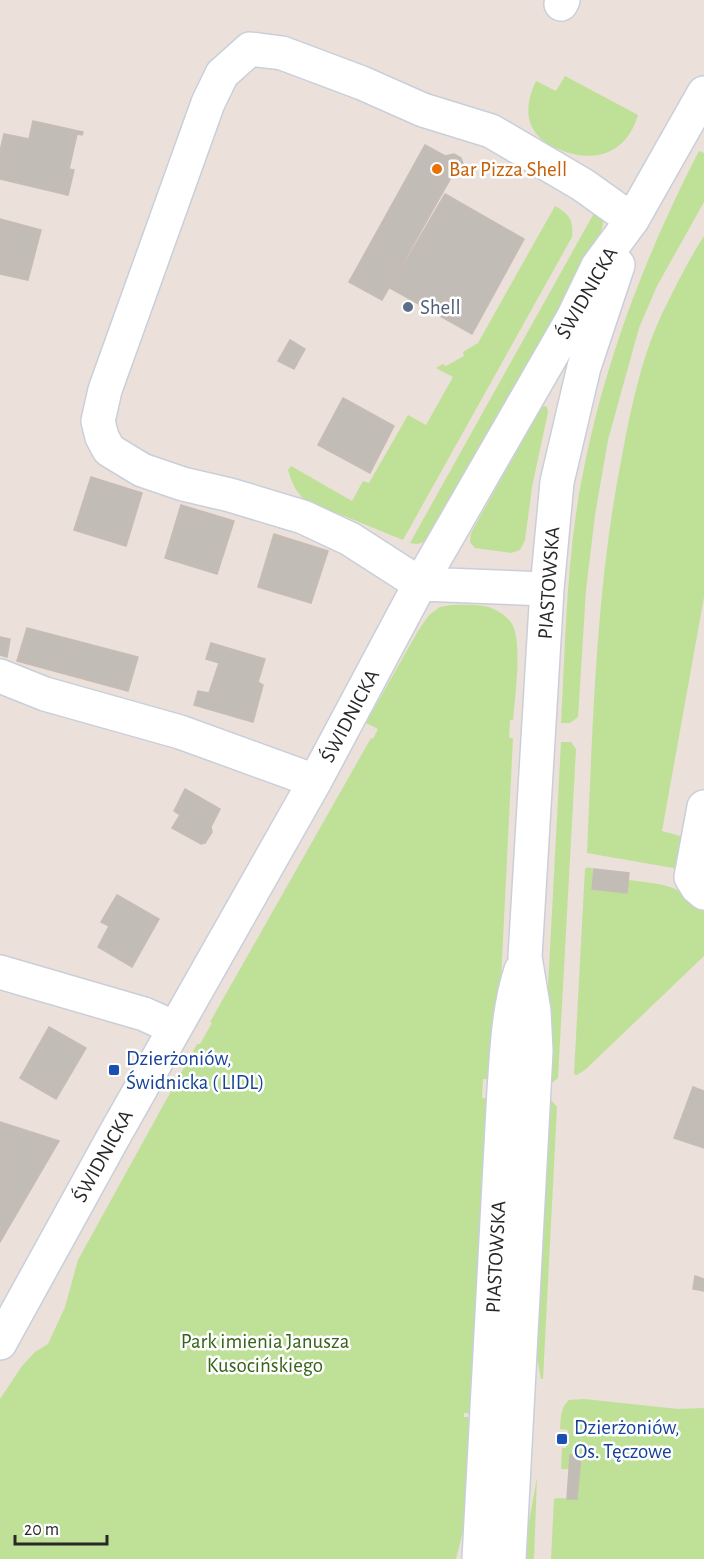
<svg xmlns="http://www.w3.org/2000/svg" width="704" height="1559" viewBox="0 0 704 1559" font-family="'Alegreya Sans',sans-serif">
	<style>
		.green { fill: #bee197 }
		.building { fill: #c2bcb6; stroke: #c6bcb4; stroke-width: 1.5 }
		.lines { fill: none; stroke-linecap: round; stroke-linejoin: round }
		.minor-casing { stroke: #c9cfda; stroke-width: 36 }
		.minor { stroke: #fff; stroke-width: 33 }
		.food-dot { fill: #e8710a; stroke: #fff; stroke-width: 2 }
		.service-dot { fill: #5c6f8a; stroke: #fff; stroke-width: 2 }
		.transit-dot { fill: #1a4fb4; stroke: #fff; stroke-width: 2 }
		.labels { text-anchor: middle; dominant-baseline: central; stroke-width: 5; stroke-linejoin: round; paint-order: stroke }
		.food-label { font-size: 21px; fill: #c56008; stroke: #fff; text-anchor: start }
		.street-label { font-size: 21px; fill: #282828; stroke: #fff }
		.service-label { font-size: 21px; fill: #4e5e75; stroke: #fff; text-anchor: start }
		.transit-label { font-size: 21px; fill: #164399; stroke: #fff; text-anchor: start }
		.park-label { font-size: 21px; fill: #38631b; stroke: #fff }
	</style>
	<rect width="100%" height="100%" fill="#ebe0da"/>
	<!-- green -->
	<path class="green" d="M565,76l73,39c-12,40 -45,49 -80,34 -32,-14 -36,-38 -22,-68l20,10z
		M699,151l5,2v49l-47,84 -18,42 -31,112 -13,75 -9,75 -8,127 -8,6h-9c4,-70 5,-140 15,-209 19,-127 64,-249 123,-363z
		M555,206c14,8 19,14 17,31l-169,303 -98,-40c-10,-9 -13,-17 -17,-30l3,-4 61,35 11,-20 6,2 39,-68 18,10 27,-48 -17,-9 7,-4 3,2 18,-10 -1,-4 15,-9z
		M598,206c7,12 6,20 0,32l-164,294 -6,9 -11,3 -7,-1z
		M704,236v361l-42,234 22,6 -5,32 -92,-16c6,-133 9,-267 35,-397 9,-47 19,-97 39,-140 13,-27 27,-55 43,-80z
		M544,406l3,1 1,5 -16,75 -7,53 -5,10 -9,3 -36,-5 -5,-6 1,-9 70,-125z
		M451,605c11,0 26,-1 37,2 10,3 21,10 25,19 9,19 2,72 0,94h-3l-1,18h4l-17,342 -13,-1 -1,19 13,1 -16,315 -15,-1v4h4l3,6 4,61 -19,75h-456v-160l22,-33 13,-14 13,-8 17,-37 13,-47 119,-216h3l12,-21 -2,-1 161,-284 2,1 5,-10 -12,-6 1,-2 51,-90 11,-16 11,-8z
		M561,742h10l5,7 -18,329 -5,4h-10z
		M588,867l6,2 -2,20 35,4 1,-13c38,5 46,3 76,29v47l-118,113 -9,6 -3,-1 11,-205z
		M543,1101h9l5,6 -14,272h-2l-10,-54z
		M584,1399l94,10 26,-1v151h-153l3,-60 4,-1 19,1 4,-44h-10l-2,14h-8l1,-21h4l2,-18 -8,-1c1,-11 0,-21 9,-29z
		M537,1478l-3,81h-12z"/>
	<!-- building -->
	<path class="building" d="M33,121l50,11 -1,3 -5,-1 -8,35 5,1 -6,25 -68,-16v-28l4,-17 25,5z
		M425,145l20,11 9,-2 7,4 3,9 -4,7 -8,2 -70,124 -33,-18z
		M445,194l79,45 -52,95 -82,-46z
		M0,219l41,11 -13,50 -28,-6z
		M290,340l15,9 -11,20 -16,-8z
		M343,398l51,28 -24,47 -52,-28z
		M91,477l51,16 -16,53 -52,-16z
		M181,505l53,16 -17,53 -52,-16z
		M274,534l54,17 -17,52 -53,-16z
		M27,628l111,29 -10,34 -111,-30z
		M0,637l10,2 -3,18 -7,-2z
		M211,643l54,16 -7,23 5,3 -10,37 -59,-17 4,-14 11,2 10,-30 -13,-4z
		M185,789l35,20 -9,18 1,5 -7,11 -4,1 -29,-16 8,-13 -6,-4z
		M594,869l35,4 -2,20 -35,-4z
		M117,895l42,24 -27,48 -34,-20 11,-21 -8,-4z
		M49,1027l37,21 -30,51 -36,-21z
		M693,1087l11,4v57l-30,-10z
		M0,1122l59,19 -59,101z
		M695,1276l9,3v12l-11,-2z
		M570,1455h11l-4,44h-10z"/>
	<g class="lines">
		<defs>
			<path id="minor" d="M561,4l2,-4
				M547,589l-127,-5 -70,-45 -47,-22 -73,-22 -47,-11 -41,-14 -33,-20 -7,-13 -4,-16 7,-31 103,-287 14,-29 28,-25 32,4 80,30 61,27 68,21 92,54 49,35
				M0,676l45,18 135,38 135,49
				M704,807l-13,70 6,10 7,6
				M0,972l144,42 31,14
				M0,1343l114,-207 201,-355 105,-197 153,-266 25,-52 34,-46 72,-127
				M479,1559l25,-469c3,-40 4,-81 17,-120
				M509,1559l27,-508 -2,-40 -9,-54 22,-368 10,-107 27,-115 34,-102"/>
		</defs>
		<!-- minor casing -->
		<use href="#minor" class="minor-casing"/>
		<!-- minor -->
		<use href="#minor" class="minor"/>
	</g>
	<!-- markers -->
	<circle class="food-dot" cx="437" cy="169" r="6"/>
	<circle class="service-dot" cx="408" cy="307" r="6"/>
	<g class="transit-dot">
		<rect x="108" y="1064" width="12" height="12" rx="3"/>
		<rect x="556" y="1433" width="12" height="12" rx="3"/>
	</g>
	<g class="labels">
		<!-- food labels -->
		<g class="food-label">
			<text x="449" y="169">Bar Pizza Shell</text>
		</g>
		<!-- street labels -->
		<g class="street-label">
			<text transform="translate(587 293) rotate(-60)">ŚWIDNICKA</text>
			<text transform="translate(549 583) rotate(-86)">PIASTOWSKA</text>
			<text transform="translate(350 716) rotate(-62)">ŚWIDNICKA</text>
			<text transform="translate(103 1156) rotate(-61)">ŚWIDNICKA</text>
			<text transform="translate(496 1257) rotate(-87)">PIASTOWSKA</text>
		</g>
		<!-- service labels -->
		<g class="service-label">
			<text x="420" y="307">Shell</text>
		</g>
		<!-- transit labels -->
		<g class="transit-label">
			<text x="126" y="1058">Dzierżoniów,<tspan x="126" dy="24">Świdnicka ( LIDL)</tspan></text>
			<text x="574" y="1427">Dzierżoniów,<tspan x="574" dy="24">Os. Tęczowe</tspan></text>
		</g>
		<!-- park labels -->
		<g class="park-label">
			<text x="265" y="1341">Park imienia Janusza<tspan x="265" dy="24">Kusocińskiego</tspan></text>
		</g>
	</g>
	<!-- scale -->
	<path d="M15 1535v9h92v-9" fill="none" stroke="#282828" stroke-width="3"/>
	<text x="24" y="1535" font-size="18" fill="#282828" stroke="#ffffff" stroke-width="4.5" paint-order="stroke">20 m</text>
</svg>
